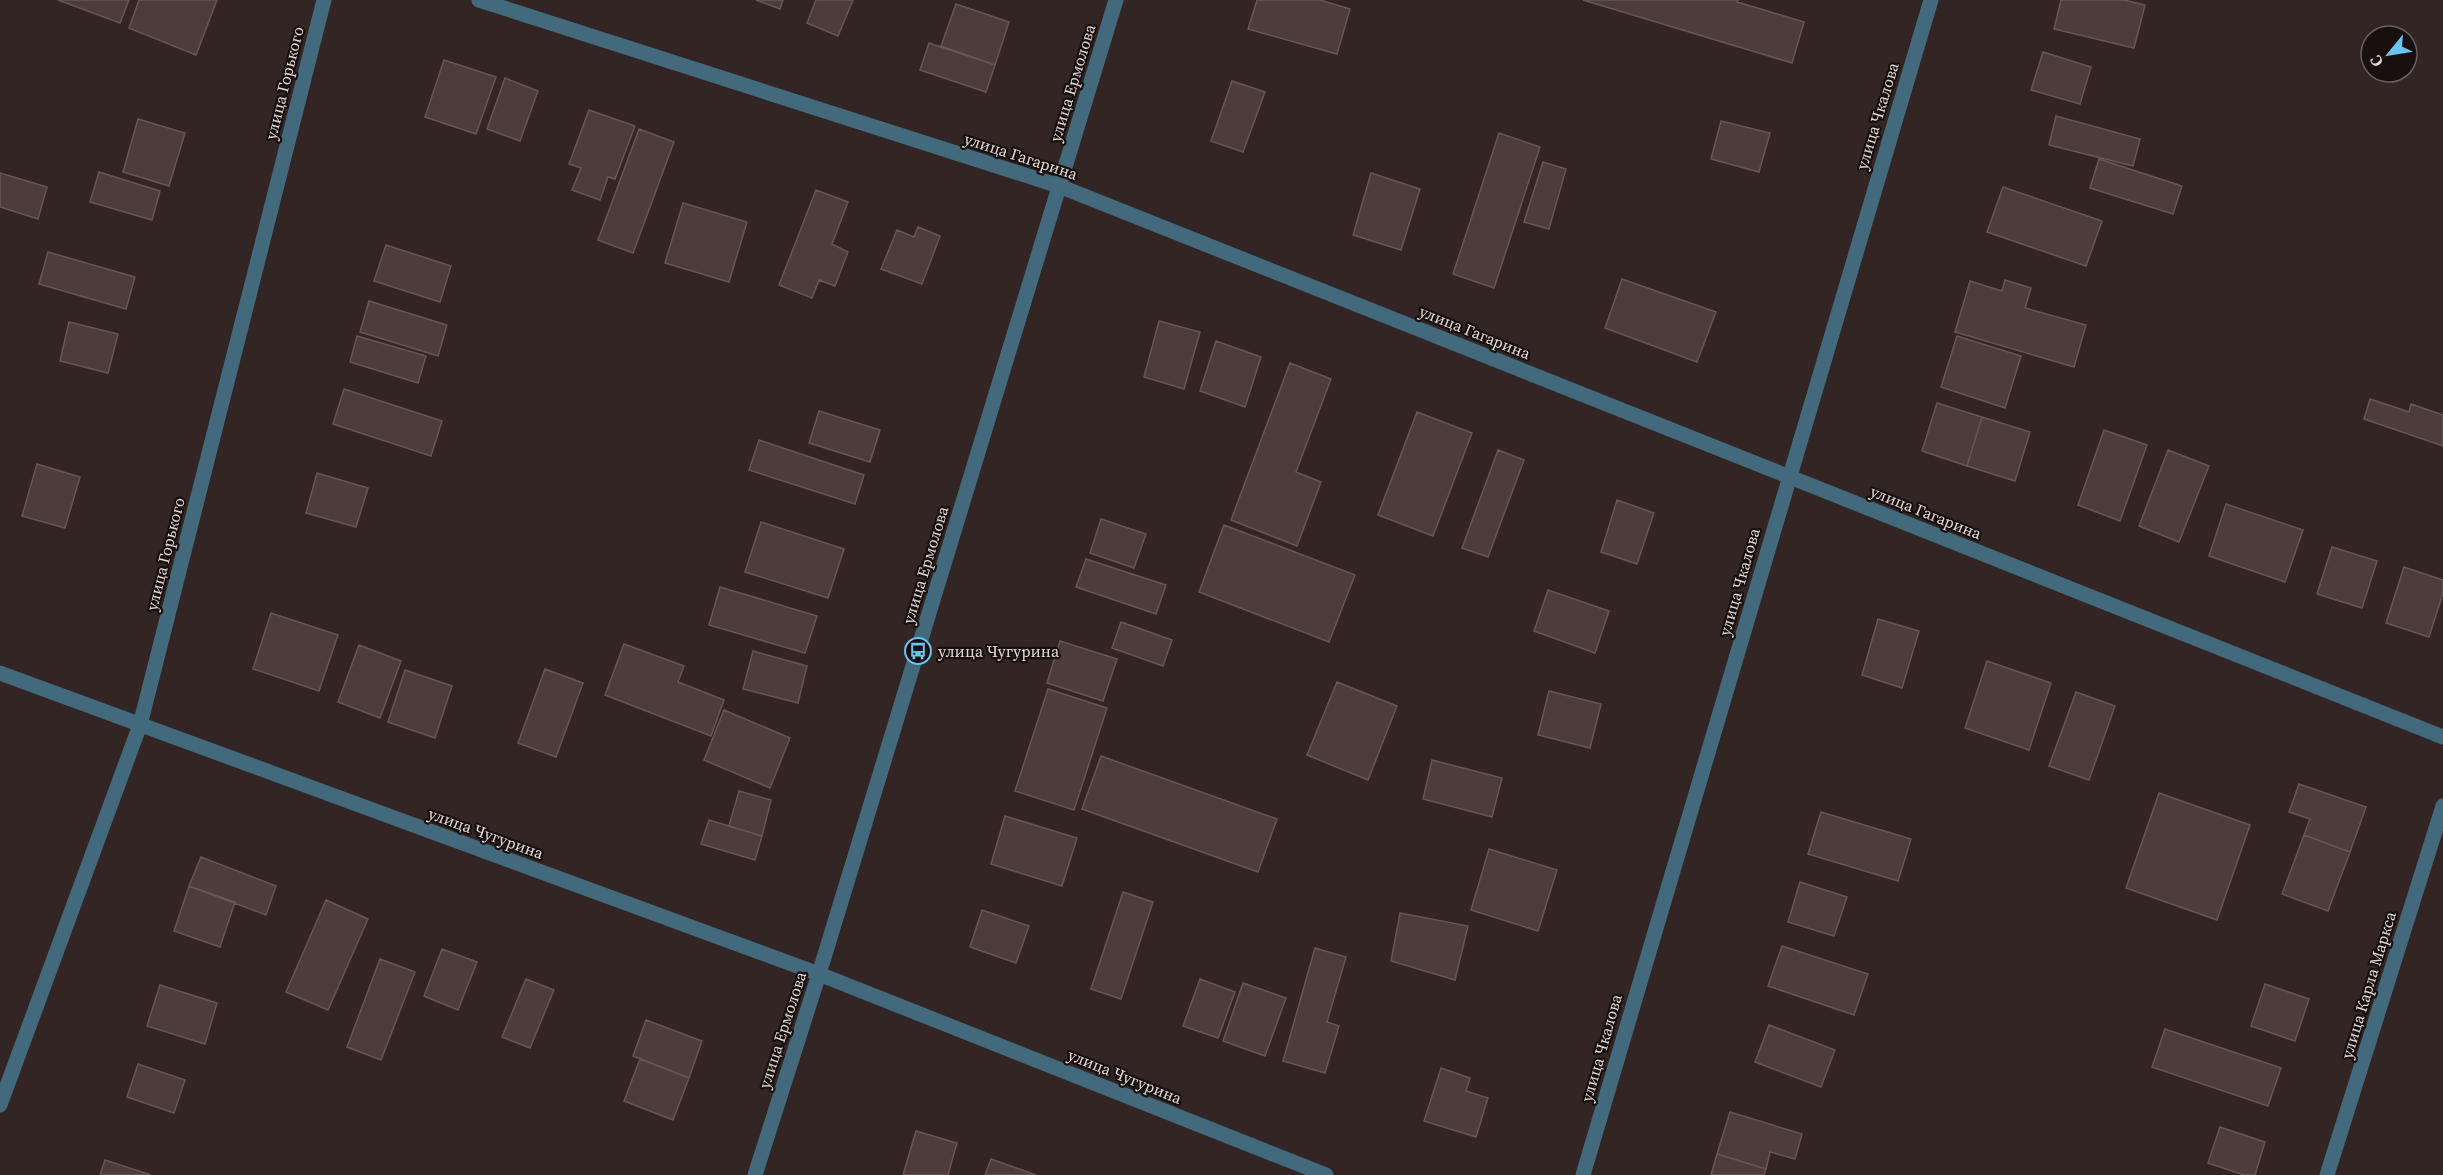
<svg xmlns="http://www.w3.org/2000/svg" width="2443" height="1175" viewBox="0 0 2443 1175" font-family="'Source Serif 4',serif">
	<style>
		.building { fill: #4c3d3a; stroke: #675653; stroke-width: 1.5 }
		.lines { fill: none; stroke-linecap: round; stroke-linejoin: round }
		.minor { stroke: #42697c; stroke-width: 15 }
		.labels { text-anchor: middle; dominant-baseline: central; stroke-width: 4.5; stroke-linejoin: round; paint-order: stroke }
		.street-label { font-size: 16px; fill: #e3d9d7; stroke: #17100f }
		.poi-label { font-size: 16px; fill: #e3d9d7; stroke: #17100f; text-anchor: start }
	</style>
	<rect width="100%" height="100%" fill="#332523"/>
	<!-- building -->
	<path class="building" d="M58,0h71l-9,23z
		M139,0h78l-21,55 -67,-27z
		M756,0h27l-3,9z
		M816,0h37l-15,36 -31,-13z
		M1257,0h63l30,9 -13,45 -89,-25z
		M1583,0h155l-1,2 67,20 -12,41z
		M2061,0h63l21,5 -11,43 -80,-19z
		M956,4l53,18 -14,43 -54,-19z
		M929,43l66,22 -9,27 -66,-22z
		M2043,52l48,15 -11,37 -49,-14z
		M444,60l52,17 -20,57 -51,-17z
		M505,78l33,13 -18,50 -33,-12z
		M1232,81l33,11 -22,60 -32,-11z
		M589,110l46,16 -20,53 -7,-2 -8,23 -28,-10 9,-22 -12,-4z
		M2056,116l84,23 -7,27 -84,-21z
		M138,119l47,14 -16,53 -46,-14z
		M1721,121l49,12 -11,39 -48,-13z
		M639,129l35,13 -41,111 -35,-13z
		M1499,133l41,14 -46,141 -41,-14z
		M2099,159l83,27 -9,28 -83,-26z
		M1543,162l23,7 -17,60 -25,-7z
		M99,172l61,19 -8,29 -62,-18z
		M0,173l47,14 -9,32 -38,-12z
		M1371,173l49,16 -19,61 -48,-15z
		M2003,187l99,34 -16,45 -99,-34z
		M816,190l32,12 -16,42 16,8 -13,34 -16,-6 -7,18 -33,-13z
		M683,203l64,19 -18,60 -64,-19z
		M918,227l22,9 -18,48 -41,-15 16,-39 17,7z
		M386,245l65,21 -11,36 -66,-21z
		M48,252l87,25 -9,32 -87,-25z
		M1622,279l94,33 -19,50 -92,-34z
		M2005,280l26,8 -6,20 61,17 -12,42 -119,-35 15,-51 32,10z
		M369,301l78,24 -9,31 -78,-24z
		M1159,321l41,11 -16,57 -40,-12z
		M69,322l49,12 -10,39 -48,-12z
		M357,336l69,20 -8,27 -68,-21z
		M1957,336l64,20 -16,52 -64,-21z
		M1216,341l45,16 -16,50 -45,-16z
		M1290,363l41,16 -35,93 25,10 -24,64 -66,-26z
		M344,389l98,32 -11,35 -98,-32z
		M2370,399l39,13 2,-8 32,11v31l-79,-27z
		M1937,403l45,14 -15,49 -45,-15z
		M819,411l61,19 -10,32 -61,-19z
		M1417,412l55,21 -39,103 -55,-21z
		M1982,417l48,15 -15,49 -48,-15z
		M2104,430l43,15 -27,76 -42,-16z
		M759,440l105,35 -9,29 -106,-34z
		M1498,450l26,10 -36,97 -26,-9z
		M2168,450l41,16 -30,76 -40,-16z
		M37,464l43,13 -15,51 -43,-12z
		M317,473l51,15 -12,39 -50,-14z
		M1617,500l37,13 -17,51 -36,-12z
		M2226,504l77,26 -18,52 -76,-26z
		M1101,519l45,15 -12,34 -44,-15z
		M761,522l83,27 -16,49 -83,-26z
		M1224,525l131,50 -26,67 -130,-50z
		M2332,547l45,14 -15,47 -45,-14z
		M1086,559l80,26 -10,29 -80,-27z
		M2404,567l39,13v13l-14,44 -43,-14z
		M720,587l97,29 -12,37 -96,-28z
		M1548,590l61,21 -14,42 -61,-22z
		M271,613l67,22 -19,56 -66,-22z
		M1878,619l41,12 -17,57 -40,-13z
		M1121,622l51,18 -9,26 -51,-18z
		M1060,641l57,18 -14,42 -56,-18z
		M624,644l60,22 -6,16 46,18 -13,36 -106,-41z
		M359,645l42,16 -21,57 -42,-16z
		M753,651l54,15 -9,37 -55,-14z
		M1987,661l64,22 -22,67 -64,-22z
		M545,669l38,14 -27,74 -38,-14z
		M405,670l47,16 -17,52 -47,-16z
		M1337,682l60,24 -29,74 -61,-25z
		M1048,689l59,19 -33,102 -59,-19z
		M1549,691l52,13 -11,44 -52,-13z
		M2076,692l39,14 -26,74 -40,-14z
		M724,710l66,28 -20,50 -66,-28z
		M1101,756l176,63 -19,53 -176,-63z
		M1432,760l70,18 -10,39 -69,-18z
		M2299,784l67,23 -16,45 -46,-17 6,-16 -21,-7z
		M739,791l32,9 -9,36 -33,-10z
		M2159,793l91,32 -33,95 -91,-32z
		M1821,812l90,27 -13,42 -90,-27z
		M1005,816l72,22 -15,48 -71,-22z
		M709,820l53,16 -7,24 -54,-16z
		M2304,835l46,17 -22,59 -46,-17z
		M1489,849l68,21 -19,61 -67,-21z
		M201,857l75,29 -10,29 -77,-29z
		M1800,882l47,15 -13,39 -46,-14z
		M189,886l46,16 -15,45 -46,-16z
		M1123,892l30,10 -32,97 -30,-10z
		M326,900l42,19 -40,91 -42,-18z
		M982,910l47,16 -13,37 -46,-16z
		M1400,913l68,13 -13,54 -64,-19z
		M1782,946l86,28 -14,41 -86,-29z
		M1315,948l31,9 -19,65 12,4 -14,47 -42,-12z
		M442,949l35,13 -19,48 -34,-14z
		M380,959l35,13 -34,88 -34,-13z
		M526,979l28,11 -24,58 -28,-11z
		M1200,979l35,13 -17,46 -35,-12z
		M1243,983l43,15 -21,58 -42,-15z
		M2265,984l44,15 -14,42 -44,-15z
		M160,985l57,18 -12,41 -58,-18z
		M646,1020l56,21 -13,37 -56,-22z
		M1769,1025l66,25 -14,37 -66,-25z
		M2165,1029l116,39 -13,38 -116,-39z
		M640,1059l49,19 -16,42 -49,-19z
		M138,1064l47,16 -11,33 -47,-16z
		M1441,1068l29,10 -4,13 22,7 -12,39 -52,-16z
		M1730,1112l72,22 -7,25 -25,-7 -4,17 -49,-15z
		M2220,1127l45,15 -10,33h-11l-36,-12z
		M916,1131l41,12 -9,32h-45z
		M1717,1154l49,15 -2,6h-53z
		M991,1159l45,16h-51z
		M105,1160l46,15h-51z"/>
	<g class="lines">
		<!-- minor -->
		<path class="minor" d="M479,0l580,186 1384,551
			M0,673l819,301 507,201
			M0,1105l140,-380 184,-725
			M755,1175l64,-201 297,-974
			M1583,1175l348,-1175
			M2327,1175l116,-369"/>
	</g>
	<!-- icons -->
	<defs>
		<symbol id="bus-ring" viewBox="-11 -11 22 22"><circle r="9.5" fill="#17100f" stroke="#68c4f0" stroke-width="1.5"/><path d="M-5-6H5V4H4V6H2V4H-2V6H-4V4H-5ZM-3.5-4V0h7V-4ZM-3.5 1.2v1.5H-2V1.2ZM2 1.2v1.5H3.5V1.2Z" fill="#68c4f0"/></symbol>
	</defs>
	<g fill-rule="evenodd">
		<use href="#bus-ring" x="903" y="636" width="30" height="30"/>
	</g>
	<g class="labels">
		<!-- street labels -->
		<g class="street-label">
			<text transform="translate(284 83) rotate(-76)">улица Горького</text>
			<text transform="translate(1072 83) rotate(-73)">улица Ермолова</text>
			<text transform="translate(1877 116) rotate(-73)">улица Чкалова</text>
			<text transform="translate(1021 156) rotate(18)">улица Гагарина</text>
			<text transform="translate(1475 332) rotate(22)">улица Гагарина</text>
			<text transform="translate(1926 512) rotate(22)">улица Гагарина</text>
			<text transform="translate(165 554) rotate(-76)">улица Горького</text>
			<text transform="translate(925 565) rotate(-73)">улица Ермолова</text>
			<text transform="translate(1739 582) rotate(-74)">улица Чкалова</text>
			<text transform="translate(486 833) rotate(20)">улица Чугурина</text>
			<text transform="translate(2368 985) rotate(-73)">улица Карла Маркса</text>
			<text transform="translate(782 1030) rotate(-72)">улица Ермолова</text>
			<text transform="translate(1601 1048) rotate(-74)">улица Чкалова</text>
			<text transform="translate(1125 1076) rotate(22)">улица Чугурина</text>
		</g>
		<!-- poi labels -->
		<g class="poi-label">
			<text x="938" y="651">улица Чугурина</text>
		</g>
	</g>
	<!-- north arrow -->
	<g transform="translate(2389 54) rotate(240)"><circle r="28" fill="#17100f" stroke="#69605f" stroke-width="1.5"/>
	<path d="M0-4.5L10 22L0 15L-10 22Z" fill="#68c4f0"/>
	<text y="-9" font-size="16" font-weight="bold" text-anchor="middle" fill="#e3d9d7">С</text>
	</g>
</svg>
